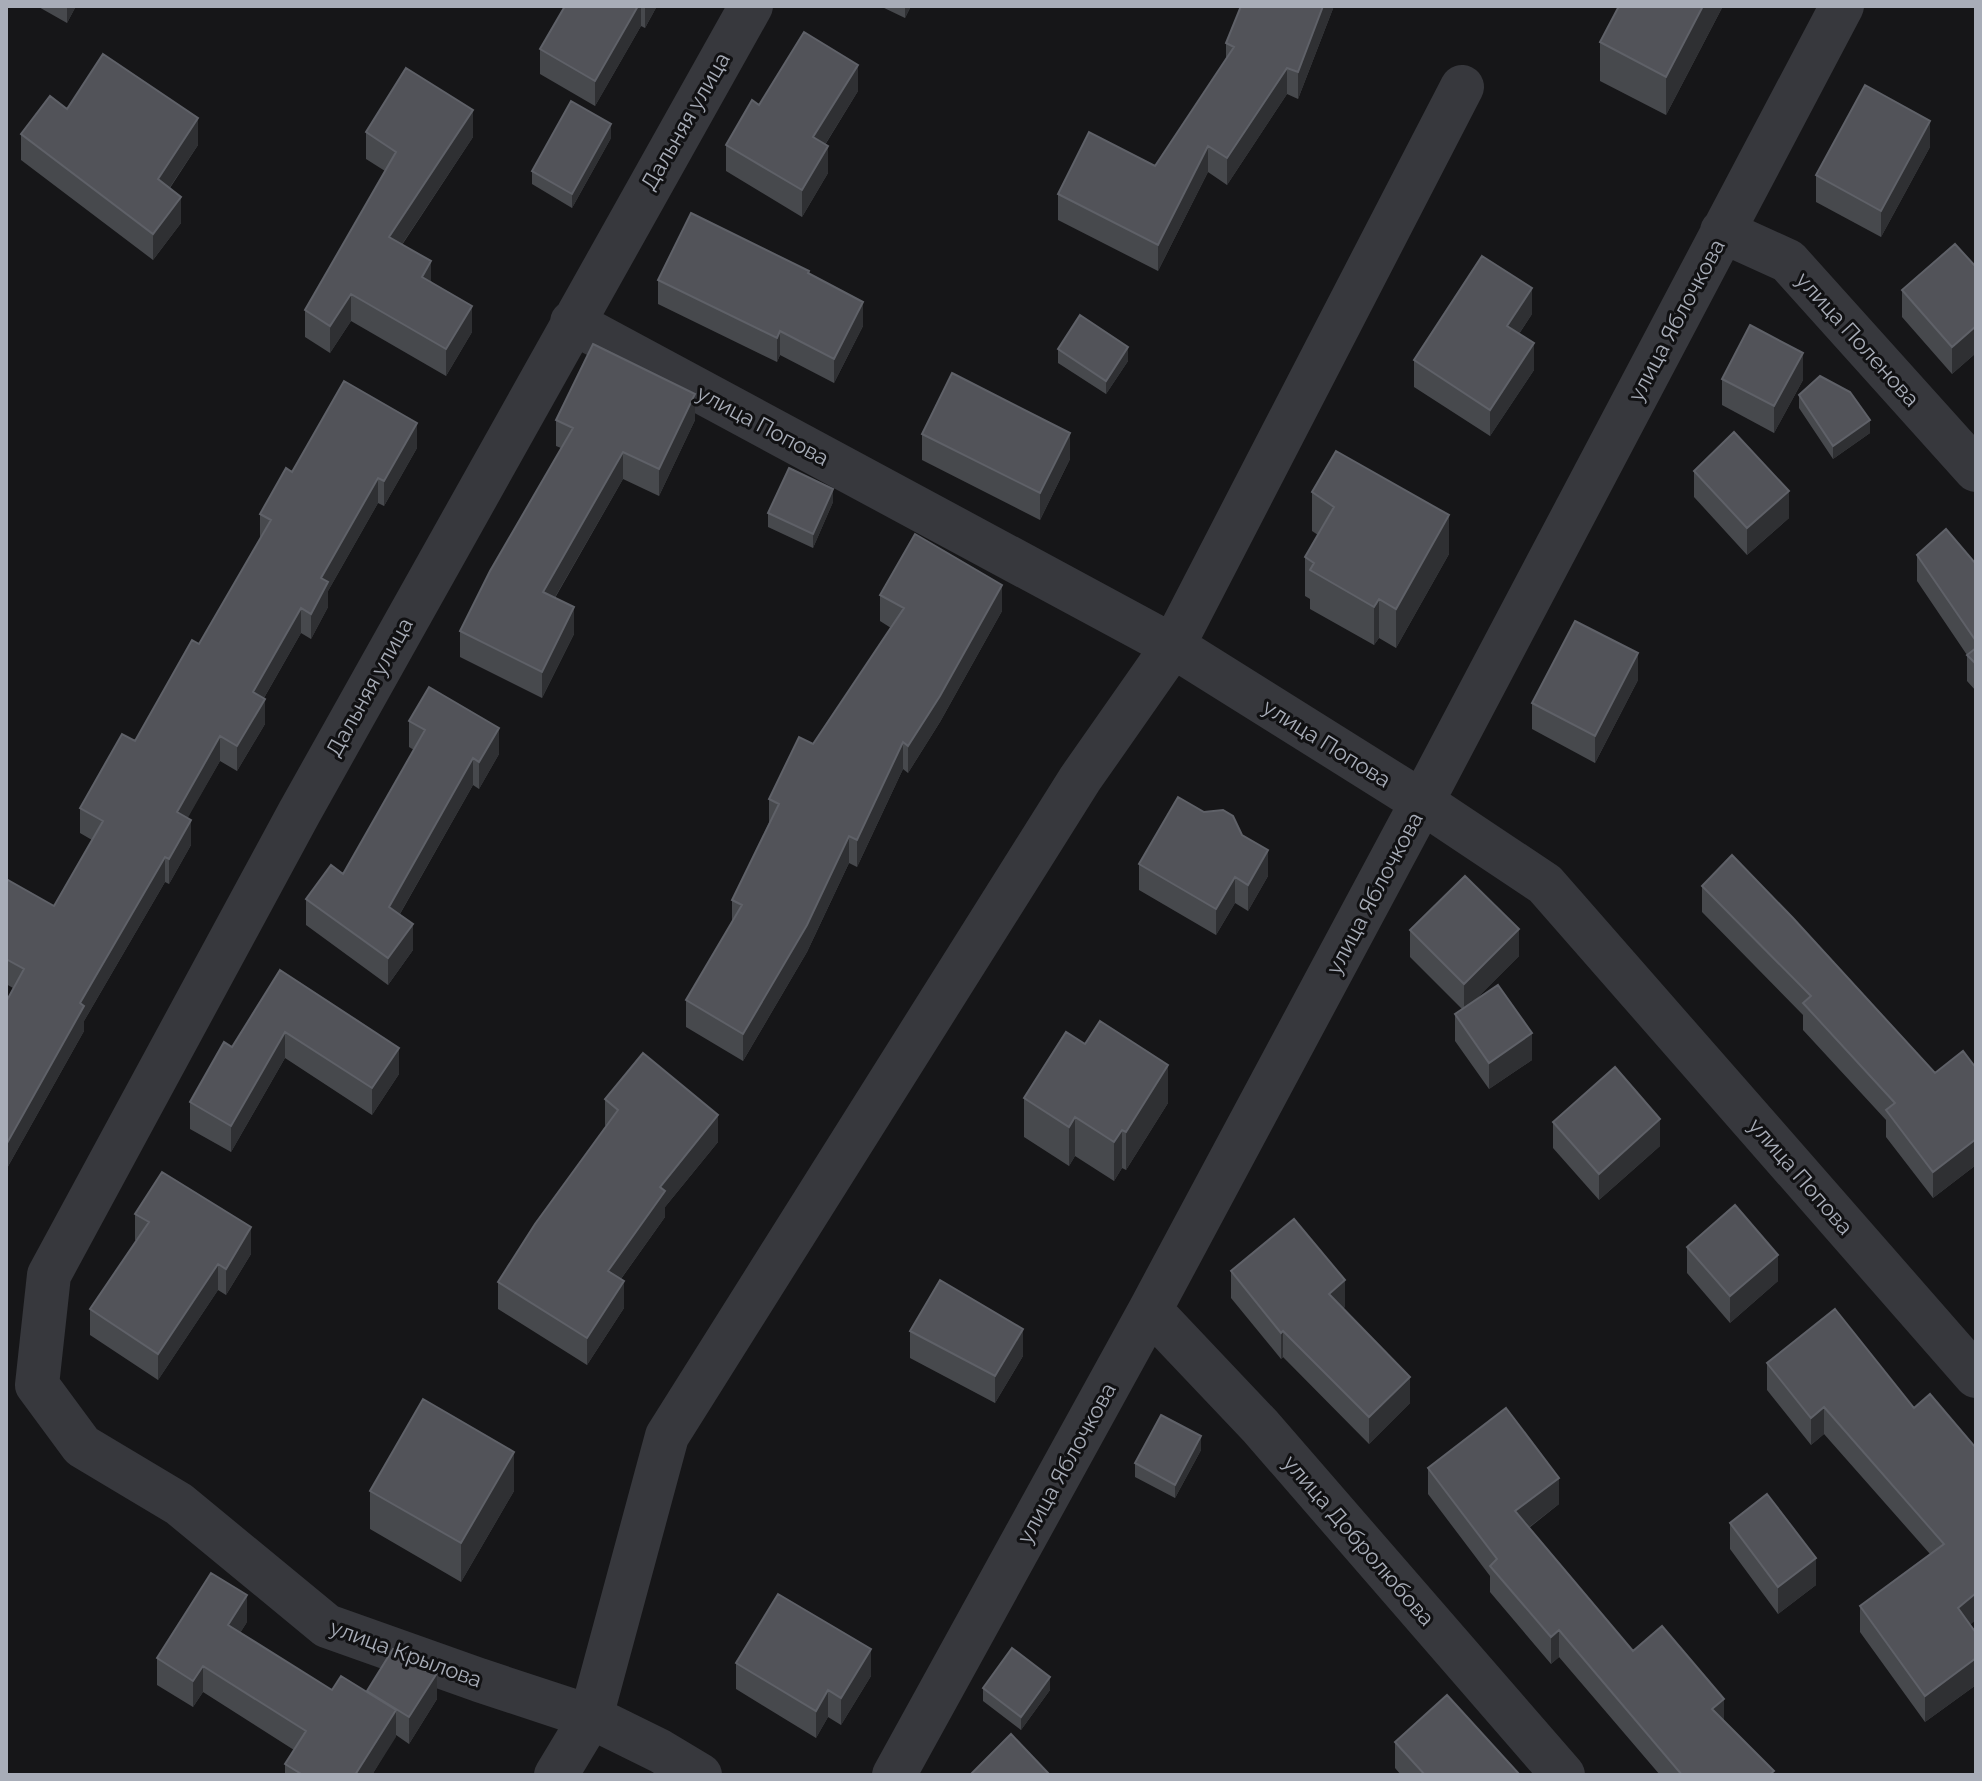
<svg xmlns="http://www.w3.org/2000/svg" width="1982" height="1781" viewBox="0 0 1982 1781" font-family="Raleway,sans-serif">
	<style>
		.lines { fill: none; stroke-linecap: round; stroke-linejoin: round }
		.minor { stroke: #37383d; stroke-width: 44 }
		.wall { fill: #47494d }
		.shaded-wall { fill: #2f3033 }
		.building { fill: #525359; stroke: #5f6168; stroke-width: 2 }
		.labels { text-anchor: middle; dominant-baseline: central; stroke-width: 6; stroke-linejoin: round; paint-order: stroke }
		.street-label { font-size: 22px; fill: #a8adb8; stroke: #111113 }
	</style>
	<rect width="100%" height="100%" fill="#161618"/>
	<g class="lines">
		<!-- minor -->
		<path class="minor" d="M1722,231l66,30 188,209
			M572,322l601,324 249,156 123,82 431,492
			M1150,1310l110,116 303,349
			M556,1775l35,-58 76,-281 413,-657 93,-133 289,-559
			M700,1775l-40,-24 -69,-34 -112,-37 -152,-54 -148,-122 -97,-58 -45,-61 12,-110 250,-462 452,-807
			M894,1775l256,-465 272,-508 420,-796"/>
	</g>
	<!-- wall -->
	<path class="wall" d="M37,6h39l-9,17z
		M565,6h92l-12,22 -4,-2 -46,80 -55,-32v-25z
		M880,6h31l-6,12z
		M1241,6h93l-36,93 -11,-5 -60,91 -19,-13 -50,99 -100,-51v-26l97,-28 71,-107v-16z
		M1619,6h104l-57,109 -66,-34v-39z
		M858,91l-33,54 3,28 -26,44 -76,-46v-26l33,-40z
		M67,109l131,36 -28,43 11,35 -28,37 -132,-100v-26z
		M366,132l107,5 -71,108 70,87 -26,44 -95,-55 -21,32 -25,-16v-27l80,-139 -19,-12z
		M611,138l-39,70 -40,-24v-13z
		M1930,147l-49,90 -65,-35v-27z
		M1976,267v86l-24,21 -50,-57v-27z
		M809,274l54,52 -29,57 -54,-28 -3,7 -119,-58v-24z
		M1532,314l-13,20 15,36 -44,66 -76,-49v-27z
		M1058,349l70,12 -22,33 -48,-31z
		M1722,379l81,1 -29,53 -52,-28z
		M1799,395l71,38 -37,26 -34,-51z
		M556,420h139l-36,76 -36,-17 -68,119 19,36 -32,64 -82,-41v-26l101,-183 -5,-2z
		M922,434l148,25 -30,61 -118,-60z
		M417,448l-33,58 -6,-3 -50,88v16l-17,32 -10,-6 -37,65 1,26 -28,47 -17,-10 -33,57 4,27 -22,39 -4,-2 -81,139v10l-78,139v-168l7,-14 -7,-4v-105l48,27 38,-66 -12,-7v-25l55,-67 64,-97 61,-105v-25l32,-42z
		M1694,471l95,47 -42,37 -53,-58z
		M1312,492l137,62 -53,94 -17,-10 -5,7 -64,-36v-10l-5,-3v-39l13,-22 -6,-4z
		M833,502l-20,46 -45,-21v-14z
		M1917,555l59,9v127l-9,-10v-26l-50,-74z
		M880,595l122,16 -62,111 -32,51 -5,-4 -46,98 -8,-4 -42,89 -64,109 -57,-34v-27l46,-77v-23l37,-77v-24l44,-55 78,-116 -11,-7z
		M1638,680l-43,83 -63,-34v-26z
		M409,721l90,33 -20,35 -6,-4 -73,129 13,36 -25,35 -82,-60v-26l37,-25 71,-124 -5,-3z
		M1242,835l26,41 -20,35 -13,-8 -19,32 -77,-45v-26z
		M1702,886l233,187 41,-5v97l-43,33 -47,-61v-17l-83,-90v-15l-101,-103z
		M1410,930l109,26 -47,47 60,57 -43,29 -34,-48v-27l7,-5 -52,-52z
		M280,970l119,104 -27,41 -87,-57 -54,94 -41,-23v-27l42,-55z
		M1024,1098l144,5 -42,67 -4,-2 -8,13 -39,-25 -6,10 -45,-29z
		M605,1099l113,43 -53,65v10l-44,62 3,29 -37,57 -89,-56v-27l108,-155 -1,-2z
		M1553,1122l107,24 -61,54 -46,-52z
		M135,1214l116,40 -25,41 -8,-5 -60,90 -68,-45v-26l47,-68 -2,-1z
		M1687,1247l91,34 -48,42 -43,-50z
		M1231,1271l114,36 -2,1 67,95 -41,41 -86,-87 -2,2 -50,-61z
		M910,1331l113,25 -28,47 -85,-45z
		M1767,1363l147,45 56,217 6,8v52l-51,37 -65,-90v-26l70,-52 -106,-120 -13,11 -44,-55z
		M1201,1450l-26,48 -40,-21v-14z
		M1428,1468l131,36 -30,24 104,123 91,70 50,54h-114l-101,-118 -8,7 -61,-72v-16l-62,-82z
		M370,1491h144l-53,91 -91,-53z
		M1730,1523l86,62 -38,29 -48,-65z
		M247,1622l-7,11 92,57 35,2v-1l70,8 -28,45 -13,-9 -24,40h-87v-11l9,-14 -91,-58 -10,15 -36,-22v-27z
		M736,1663l135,13 -30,49 -13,-8 -12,21 -80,-49z
		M983,1688l67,2 -29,40 -38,-29z
		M1395,1742l125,33h-119l-6,-7z"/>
	<!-- shaded-wall -->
	<path class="shaded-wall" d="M67,6h9l-9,17z
		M638,6h3v20l-46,80v-25z
		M645,6h12l-12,22z
		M905,6h6l-6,12z
		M1323,6h11l-36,93v-27z
		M1703,6h20l-57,109v-38z
		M858,65v26l-45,73v-27z
		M1287,68v26l-60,91v-27z
		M473,110v27l-84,127v-27z
		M198,118v27l-40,60v-26z
		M1930,121v26l-49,90v-26z
		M611,124v14l-39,70v-14z
		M828,146v27l-26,44v-27z
		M1208,146v26l-50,99v-26z
		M181,197v26l-28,37v-26z
		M431,261v27l-9,-11z
		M1532,288v26l-25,38v-26z
		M351,294v27l-21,32v-27z
		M863,302v24l-29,57v-24z
		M472,306v26l-26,44v-27z
		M1976,326v27l-24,21v-27z
		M780,331v24l-3,7v-24z
		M1534,343v27l-44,66v-26z
		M1128,347v14l-22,33v-13z
		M1803,353v27l-29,53v-27z
		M695,394v26l-36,76v-27z
		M1870,420v13l-37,26v-13z
		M417,423v25l-33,58v-25z
		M1070,433v26l-30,61v-27z
		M623,452v27l-80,139v-26z
		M378,478v25l-50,88v16l-17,32v-25l10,-36z
		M833,489v13l-20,46v-14z
		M1789,491v27l-42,37v-27z
		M1449,515v39l-53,94v-39z
		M1002,585v26l-62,111 -32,51v-27z
		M1379,599v39l-5,7v-38z
		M574,607v27l-32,64v-26z
		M301,608v25l-48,84v-25z
		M1638,653v27l-43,83v-27z
		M265,699v25l-28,47v-25z
		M499,728v26l-20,35v-27z
		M220,736v25l-43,76v-25z
		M903,742v27l-46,98v-27z
		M473,758v27l-84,148v-26z
		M191,820v25l-22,39v-25z
		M849,836v27l-42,89 -64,109v-27z
		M1268,850v26l-20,35v-26z
		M165,857v25l-81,139v10l-78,139v-25l74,-142z
		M1235,877v26l-19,32v-26z
		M413,924v26l-25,35v-27z
		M1519,929v27l-55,55v-27z
		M285,1032v26l-54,94v-26z
		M1532,1033v27l-43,29v-26z
		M399,1048v26l-27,41v-27z
		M1168,1065v38l-42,67v-38z
		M718,1115v27l-53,65v10l-57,80v-26l52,-84z
		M1075,1117v39l-6,10v-39z
		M1660,1119v27l-61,54v-26z
		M1122,1130v38l-8,13v-39z
		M1976,1139v26l-43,33v-26z
		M251,1227v27l-25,41v-26z
		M1778,1255v26l-48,42v-27z
		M218,1264v26l-60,90v-26z
		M1345,1280v27l-16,13v-26z
		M624,1281v27l-37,57v-27z
		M1023,1329v27l-28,47v-27z
		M1283,1331v26l-2,2v-26z
		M1410,1377v26l-41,41v-27z
		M1824,1407v27l-13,11v-27z
		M1201,1436v14l-26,48v-13z
		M514,1452v39l-53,91v-39z
		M1559,1478v26l-44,34v-27z
		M1816,1558v27l-38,29v-27z
		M1976,1593v27l-18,15v-27z
		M247,1595v27l-19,30v-27z
		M1559,1630v27l-8,7v-27z
		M871,1649v27l-30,49v-27z
		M1976,1658v27l-51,37v-26z
		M203,1666v26l-10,15v-26z
		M437,1673v26l-28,45v-27z
		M1050,1677v13l-29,40v-13z
		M828,1690v27l-12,21v-27z
		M1724,1699v26l-12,-16z
		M396,1710v27l-24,38h-17z"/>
	<!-- building -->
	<path class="building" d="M565,6h73l-43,75 -55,-32z
		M1241,6h82l-25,66 -11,-4 -60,90 -19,-12 -50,99 -100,-51 31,-62 66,34 79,-119 -8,-4z
		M1619,6h84l-37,71 -66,-35z
		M804,32l54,33 -45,72 15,9 -26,44 -76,-45 26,-45 7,5z
		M103,54l95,64 -40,61 23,18 -28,37 -132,-100 29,-38 17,13z
		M406,68l67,42 -84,127 42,24 -9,16 50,29 -26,43 -95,-55 -21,32 -25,-16 91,-158 -30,-20z
		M1865,85l65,36 -49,90 -65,-36z
		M571,101l40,23 -39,70 -40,-23z
		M691,213l118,58 -1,2 55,29 -29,57 -54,-28 -3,7 -119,-58z
		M1955,244l21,23v59l-24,21 -50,-57z
		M1482,256l50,32 -25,38 27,17 -44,67 -76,-50z
		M1080,315l48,32 -22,34 -48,-32z
		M1750,325l53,28 -29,53 -52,-27z
		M593,344l102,50 -36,75 -36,-17 -80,140 31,15 -32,65 -82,-41 30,-60 83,-143 -17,-8z
		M952,373l118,60 -30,60 -118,-59z
		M1820,376l30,16 20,28 -37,26 -34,-51z
		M344,381l73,42 -33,58 -6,-3 -57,100 7,4 -17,32 -10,-6 -48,84 12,7 -28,47 -17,-10 -43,76 14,8 -22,39 -4,-2 -85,146 4,3 -78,139v-143l18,-33 -18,-10v-80l48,27 49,-85 -23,-13 42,-74 13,7 57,-101 7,4 72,-124 -11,-6 26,-46 6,4z
		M1734,432l55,59 -42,37 -53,-57z
		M1336,451l113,64 -53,94 -17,-10 -5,8 -64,-37 4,-7 -9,-6 29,-50 -22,-15z
		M789,468l44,21 -20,45 -45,-21z
		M1946,529l30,35v77l-59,-86z
		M915,534l87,51 -62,111 -32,50 -5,-4 -46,98 -8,-4 -42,89 -64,109 -57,-34 56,-95 -10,-5 47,-96 -10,-5 30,-62 14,7 91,-136 -24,-13z
		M1575,621l63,32 -43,83 -63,-33z
		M1976,648v16l-9,-9z
		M429,687l70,41 -20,34 -6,-4 -84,149 24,17 -25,34 -82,-59 25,-34 12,9 82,-144 -16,-9z
		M1178,797l26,15 19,-2 10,6 9,19 26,15 -20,35 -13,-8 -19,32 -77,-45z
		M1732,855l61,63 142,155 28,-22 13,17v71l-43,33 -47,-62 9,-7 -92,-100 8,-7 -109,-110z
		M1465,876l54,53 -55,55 -54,-54z
		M280,970l119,78 -27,40 -87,-56 -54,94 -41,-24 34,-60 8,5z
		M1498,985l34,48 -43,30 -34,-49z
		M1100,1021l68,44 -42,67 -4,-2 -8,12 -39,-25 -6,10 -45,-29 42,-66 19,12z
		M643,1053l75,62 -58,72 5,4 -57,80 16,10 -37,57 -89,-56 37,-58 83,-114 -13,-11z
		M1615,1067l45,52 -61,55 -46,-52z
		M162,1172l89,55 -25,42 -8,-5 -60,90 -68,-45 59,-87 -14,-8z
		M1735,1205l43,50 -48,41 -43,-49z
		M1294,1219l51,61 -16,14 81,83 -41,40 -86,-86 -2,2 -50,-62z
		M940,1280l83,49 -28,47 -85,-45z
		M1835,1309l79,99 16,-14 46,54v145l-18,15 18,25v25l-51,38 -65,-90 84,-62 -120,-137 -13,11 -44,-55z
		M423,1399l91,53 -53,91 -91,-52z
		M1506,1408l53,70 -44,33 118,140 29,-25 62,73 -12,10 62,62 -5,4h-87l-123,-145 -8,7 -61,-71 7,-7 -69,-91z
		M1161,1415l40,21 -26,49 -40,-22z
		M1767,1494l49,64 -38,29 -48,-64z
		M211,1573l36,22 -19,30 104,65 9,-14 55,34 -41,65h-52l-18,-11 21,-33 -103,-65 -10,15 -36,-23z
		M778,1594l93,55 -30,49 -13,-8 -12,21 -80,-48z
		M1012,1648l38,29 -29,40 -38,-29z
		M393,1649l17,7 27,17 -28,44 -42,-26z
		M1447,1695l73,80h-95l-30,-33z
		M1011,1734l39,41h-80z"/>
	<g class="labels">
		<!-- street labels -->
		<g class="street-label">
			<text transform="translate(685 121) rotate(-60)">Дальняя улица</text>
			<text transform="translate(1676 320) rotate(-62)">улица Яблочкова</text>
			<text transform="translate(1858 339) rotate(48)">улица Поленова</text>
			<text transform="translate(763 425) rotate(28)">улица Попова</text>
			<text transform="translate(369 687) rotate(-61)">Дальняя улица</text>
			<text transform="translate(1327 743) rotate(32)">улица Попова</text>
			<text transform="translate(1374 893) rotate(-62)">улица Яблочкова</text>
			<text transform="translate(1801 1176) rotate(49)">улица Попова</text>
			<text transform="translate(1066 1463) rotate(-61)">улица Яблочкова</text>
			<text transform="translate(1359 1540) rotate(49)">улица Добролюбова</text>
			<text transform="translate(406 1653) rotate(20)">улица Крылова</text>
		</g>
	</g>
	<!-- border -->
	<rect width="1982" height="1781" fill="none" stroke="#a8adb8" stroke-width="16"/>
</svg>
